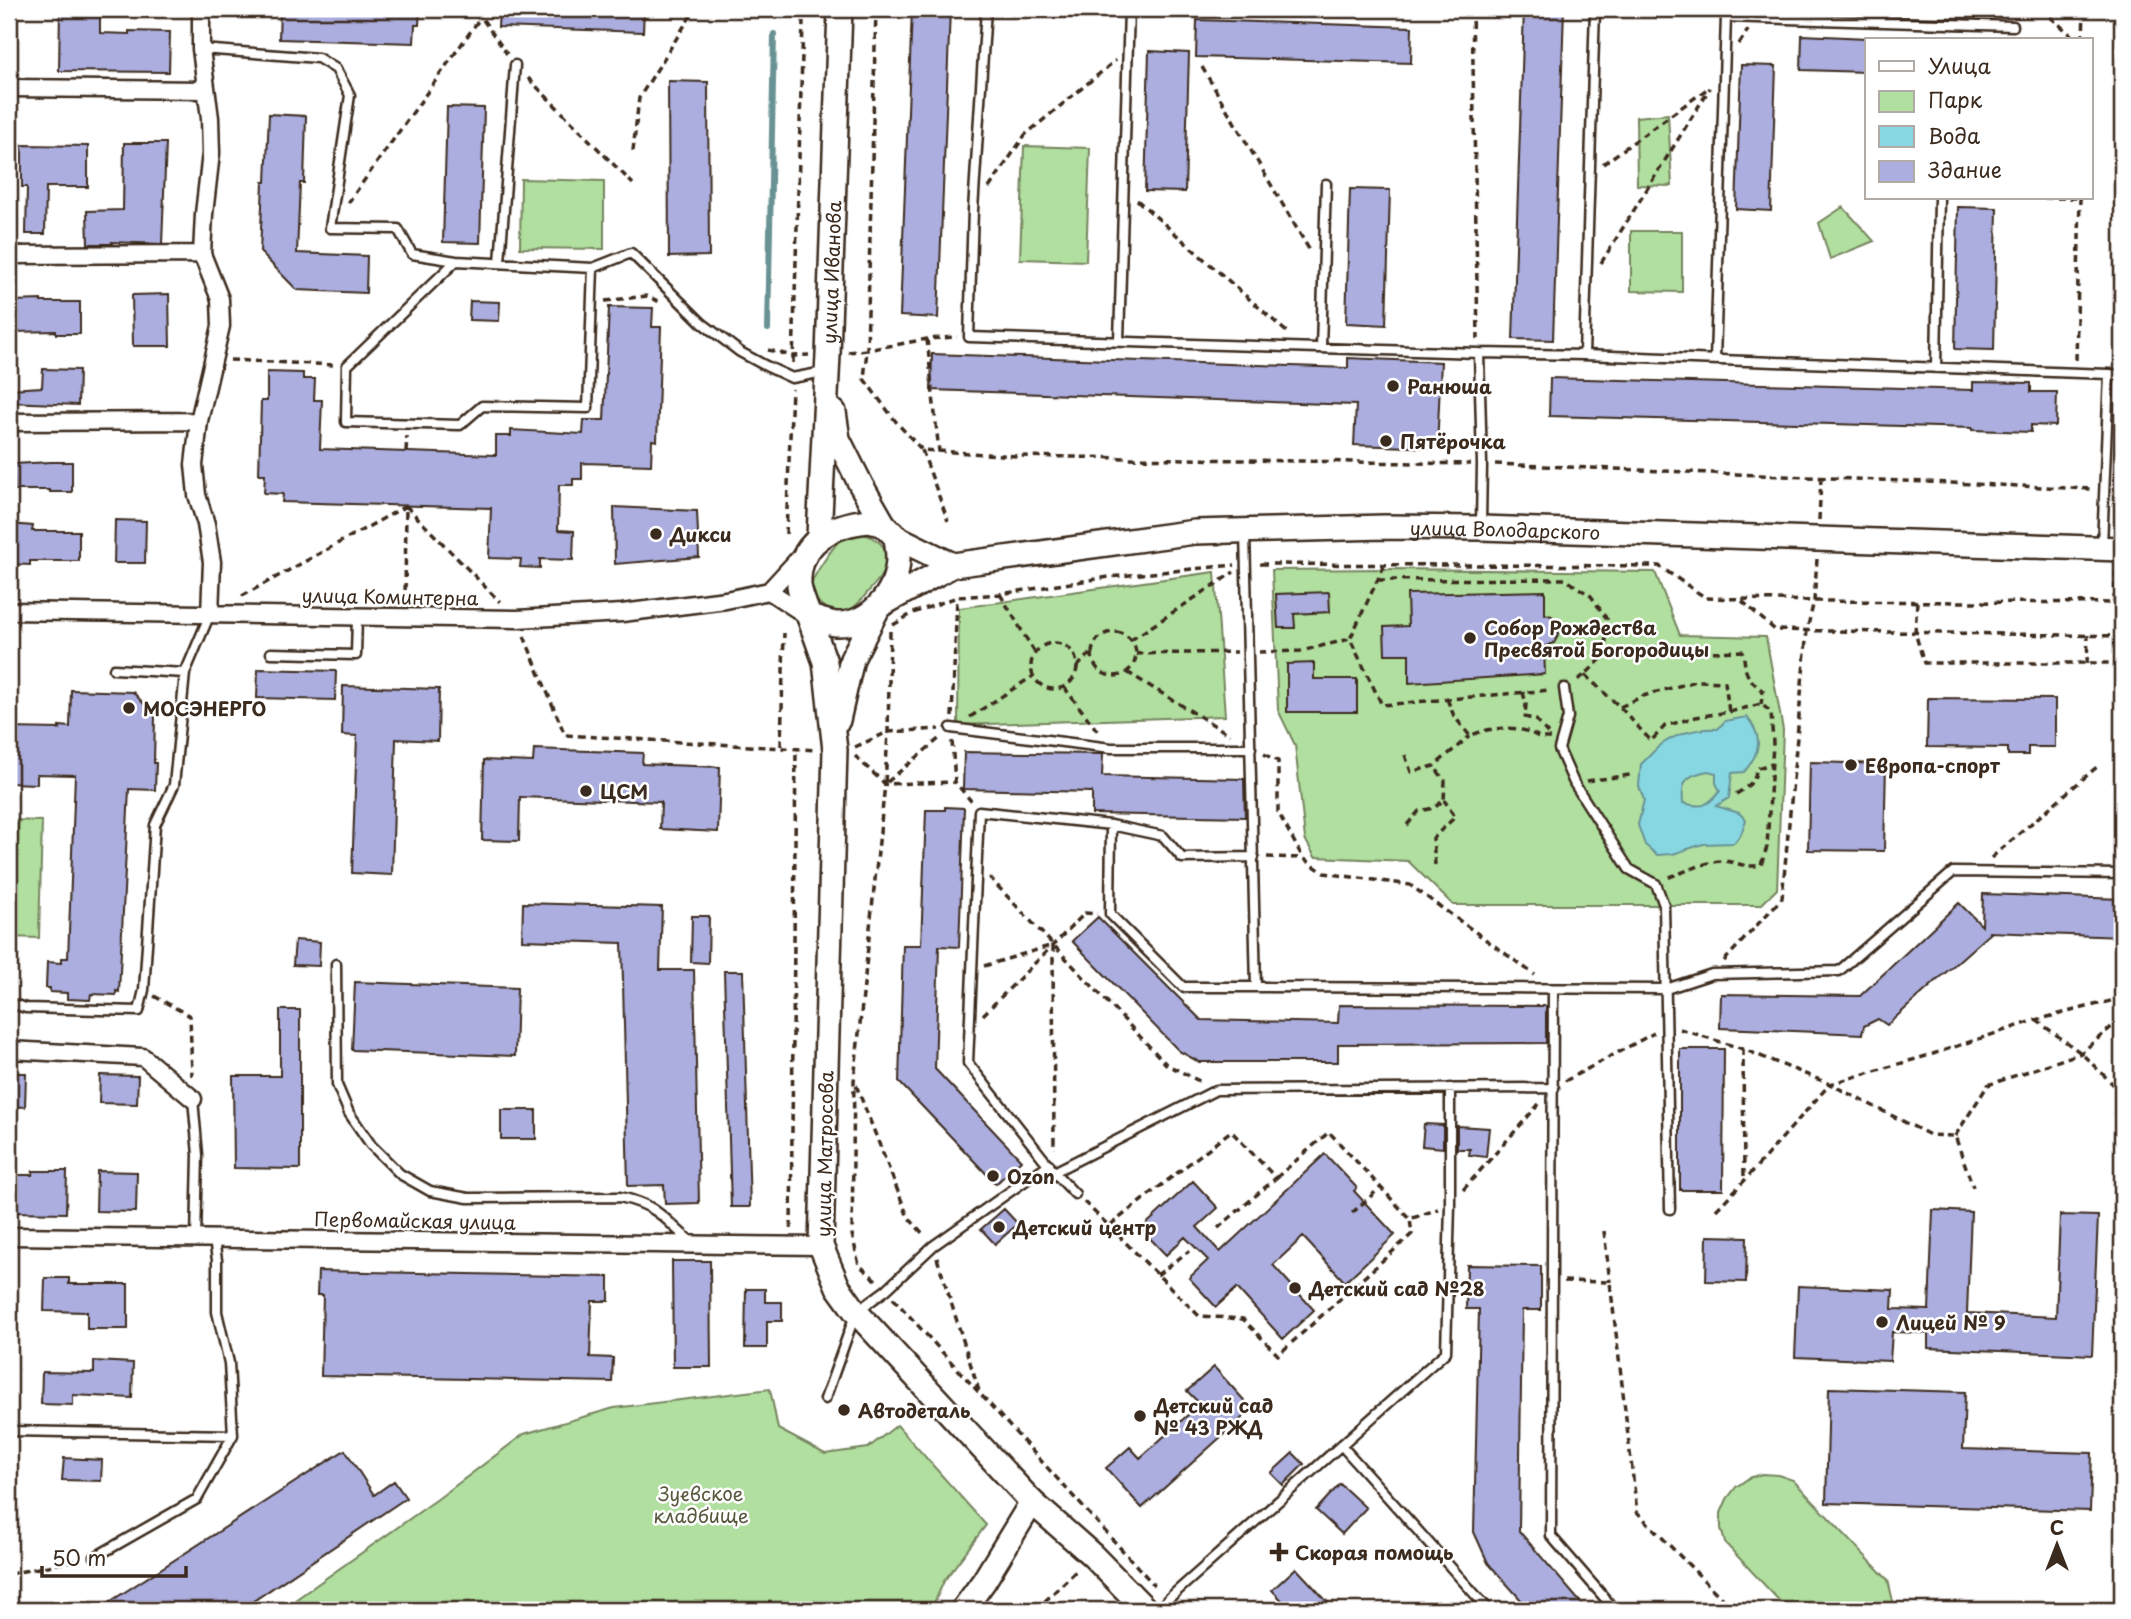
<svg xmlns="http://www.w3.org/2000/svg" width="2131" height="1619" viewBox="0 0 2131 1619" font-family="'Playpen Sans',sans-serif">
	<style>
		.green { fill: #b0df9f; stroke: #76845e; stroke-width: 2 }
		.water { fill: #87d7e2; stroke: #699294; stroke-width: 2; fill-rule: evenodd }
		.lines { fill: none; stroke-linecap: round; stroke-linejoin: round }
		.stream { stroke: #699294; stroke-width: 6 }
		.building { fill: #abaedf; stroke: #3b2a1e; stroke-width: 2 }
		.lane-casing { stroke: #3b2a1e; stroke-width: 13 }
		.street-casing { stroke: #3b2a1e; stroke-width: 21 }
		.secondary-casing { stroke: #3b2a1e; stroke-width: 28 }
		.path { stroke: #3b2a1e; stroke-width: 3.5; stroke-dasharray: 7 5; stroke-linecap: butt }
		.lane { stroke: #fff; stroke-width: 8 }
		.street { stroke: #fff; stroke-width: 16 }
		.secondary { stroke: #fff; stroke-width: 23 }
		.poi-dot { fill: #3b2a1e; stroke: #fff; stroke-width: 2.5 }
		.labels { text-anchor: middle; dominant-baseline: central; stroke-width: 5; stroke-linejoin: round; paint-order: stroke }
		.street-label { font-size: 19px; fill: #3b2a1e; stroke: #fff }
		.poi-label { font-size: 19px; font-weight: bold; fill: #3b2a1e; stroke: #fff; text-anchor: start }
		.park-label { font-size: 19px; fill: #58573e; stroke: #fff }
	</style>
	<rect width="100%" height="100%" fill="#fff"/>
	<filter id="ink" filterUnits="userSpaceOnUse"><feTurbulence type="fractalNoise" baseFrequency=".0143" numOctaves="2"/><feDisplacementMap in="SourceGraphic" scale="14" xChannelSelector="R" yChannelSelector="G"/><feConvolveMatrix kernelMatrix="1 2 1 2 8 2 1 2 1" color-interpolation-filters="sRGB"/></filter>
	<g filter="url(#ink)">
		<!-- green -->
		<path class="green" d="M1668,114l4,72 -35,-1 -1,-68z
			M1024,146l66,2 -4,113 -66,-2z
			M521,179l83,2v68l-84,-1z
			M1843,207l31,34 -44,18 -11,-36z
			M1631,231h51v61l-51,-1z
			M852,533c21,0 42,13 32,37 -3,8 -10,15 -16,22 -9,10 -15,21 -30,20 -7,-1 -14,-4 -19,-9 -5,-5 -8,-13 -7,-20 2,-9 20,-34 26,-41 4,-4 9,-6 14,-9z
			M1391,569l264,3 25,63 86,2 17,93 -6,159 -16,16h-308l-45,-44 -93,-4 -10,-18 -10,-94 -17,-35 -6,-140z
			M1215,572l10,144 -267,9 1,-117z
			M9,820l33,1 -3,117 -30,-1z
			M770,1389l8,40 47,25 43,-6 29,-23 89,100 -42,56 -13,29h-650l158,-112 85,-64 90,-26z
			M1762,1474l16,1 15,5 95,100 7,30h-107l-63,-67 -4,-15v-15l6,-14 9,-12 13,-9z"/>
		<!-- water -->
		<path class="water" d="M1747,717c17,21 13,36 -3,55l-12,1 -3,25 -13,8 23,7 7,7 -5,14 -7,9 -31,1 -30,10 -16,1 -12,-10 -7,-20 6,-25 -5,-14 2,-22c7,-6 14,-15 21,-20 17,-11 37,-16 56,-15l7,-8zM1708,771l8,2v10l4,8c-13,16 -18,17 -37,12 -2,-22 3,-28 25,-32z"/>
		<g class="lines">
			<!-- stream -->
			<path class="stream" d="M768,329l6,-295"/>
		</g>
		<!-- building -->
		<path class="building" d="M60,9h40v24l29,1v-3l41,1 -1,40 -110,-1z
			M280,9h140l-1,16h-4l-1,18 -135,-4z
			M499,9h145l-1,23 -145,-5z
			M912,9h38l-12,309 -38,-2z
			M1524,9h40l-11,331 -40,-1z
			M1197,20l215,7 -1,36 -215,-6z
			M1802,35l65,3v34l-66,-2z
			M1149,51l40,2 -4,139 -40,-1z
			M1741,65l35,1 -5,145 -35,-2z
			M668,81l40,1 1,174 -40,1z
			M447,107l37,1 -4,135 -37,-1z
			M269,114l37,2 -2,67h-4l-3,70 70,3 -1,37 -69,-3 -37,-38 3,-70h3z
			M124,143h42l-4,101 -50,-2 1,2h-25l-1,-33 36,-1z
			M22,145l66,1v41h-42l-1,47h-19l1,-47h-5z
			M1350,189l40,1 -4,135 -40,-2z
			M1958,207l39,1 -3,142 -39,-1z
			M169,294l1,52h-37l-1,-51z
			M41,300v2h39v32h-24v-3l-42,1 -1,-31z
			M470,301l30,1 -1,19 -30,-1z
			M609,307l44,1 -1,19h9l-4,114 -5,-1 -1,25 -69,-2v16h-9v6h-14l-1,45 16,1 -1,29 -33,-1v9l-20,-1 1,-8 -32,-1 2,-50 -209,-6 1,-8 -19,-1 1,-19h-6l2,-73h6v-29l36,1v6h12l-1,21h8l-2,49 176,6v-19h15v-6l72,4 1,-14h20z
			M932,354l416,14v-10l93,4 -4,86 -83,-3 2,-40 -425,-15z
			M43,369l36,1 -1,35 -69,-3v-13l33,-2z
			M1550,378l423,12v-8l58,1v9h26l-1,34 -25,-1v7l-59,-2v-2l-423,-12z
			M51,462h21v30h-22v-2h-35l-1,-26z
			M614,507l83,4 2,46 -84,7z
			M115,520l31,1 -1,42h-31z
			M9,524l24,2 -1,5h47v30h-49v4l-21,-1z
			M1545,591v23l7,2 6,9 1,9 -5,9 -10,4 1,27 -136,9v-29h-24l-1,-27 24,-1 -1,-32z
			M1329,592l1,20 -36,2 1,14h-17l-2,-34z
			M1314,663v16h43v33h-70v-48z
			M258,669l78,2 -1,29 -78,-2z
			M343,686l96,3 -1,52 -42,-2 -4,136 -40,-2 5,-137 -15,-1z
			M71,690l62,2 22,24 -1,47h2l-1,27 -26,-1 -10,203 -3,-1v4l-25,-1 -1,6 -23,-1v-6l-17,-1v-4h-4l1,-26 14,1v-5h7l7,-183 -38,-1v10l-28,-1v-55l51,1 -1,-3 11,1z
			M1928,698l127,1v48h-27v8h-20v-7l-81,-1z
			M534,749l109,4 -1,11 78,3 -2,65 -58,-3 1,-27 -141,-5 -1,44 -37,-1 2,-80 49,2z
			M964,752l139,2 -1,22 142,3 1,38 -153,-3v-22l-129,-3z
			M1810,762l76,2 -2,87 -76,-1z
			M945,807l19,1 -5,139 -20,-1 -4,123 86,91 -25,24 -97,-102 4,-137h18l5,-135h19z
			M1983,894l139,5v38l-133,-5 1,1 -103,92 -9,-6 -14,7 -2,8 -142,-6 1,-34 139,2 99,-93 23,23z
			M523,903l139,4 -2,63h34l5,233 -34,1 -1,-19 -36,1 -6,-243 -100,-3z
			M692,916h17l-1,47 -17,-1z
			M1098,917l103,103 137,3 1,-18 207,1v37l-208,1v18h-139l-20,-11 -107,-110z
			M295,940l25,2 -1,24 -26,-1z
			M724,971h19l7,236h-19z
			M355,982l162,6 -2,68 -163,-6z
			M280,1010h20v159l-66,-1 -1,-92h47z
			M1680,1049h44l-1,141h-43z
			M9,1073h17l-1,34 -16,-1z
			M100,1075l38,1 -1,28 -38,-1z
			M501,1110h35v29h-35z
			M1424,1124l19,1v23l-21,-2z
			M1457,1126l32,2 -3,29 -17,-2 1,-6h-13z
			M1325,1154l32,34 -3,3 41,44 -50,47 -42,-45 -30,28 41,45 -31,29 -46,-51 -21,19 -27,-29 19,-18 -23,-23 -19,18 -25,-26 52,-48 25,27 -21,19 23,25z
			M33,1171h34l-1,42 -57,-1v-37h23z
			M97,1171l40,1 -1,40 -40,-1z
			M1004,1209l14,15 -23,20 -14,-15z
			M1933,1210l38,2 -4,101 89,4 4,-102 38,1 -6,139 -164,-7v-15l-36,-1 -2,29 -95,-4 3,-71 95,4 -1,19 37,1z
			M1707,1236l40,1 -1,45 -40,-1z
			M672,1261h38l1,106h-38z
			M1467,1265l74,1v44h-19l-3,221 68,79h-57l-42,-47 -14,-31 5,-223h-13z
			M318,1271l291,6v24h-17l-2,56 23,1 -1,24 -291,-6 2,-81h-6z
			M45,1278h24v6h59v45h-41v-17l-43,-1z
			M746,1289h19v13h17v19h-15v27h-22z
			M94,1361l39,2 -1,35 -59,-3v10l-32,-1 1,-32 52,1z
			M1214,1367l38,42 -110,99 -36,-40 24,-21 10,11 60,-54 -13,-13z
			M1829,1388l136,4 -2,57 129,4 -2,58 -264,-8z
			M345,1450l29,45 20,-14 12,17 -166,112h-143z
			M1293,1453l11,11 -21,21 -12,-12z
			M64,1458l38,2 -1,21 -39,-1z
			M1340,1484l26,24 -24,26 -26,-24z
			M1296,1568l39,42h-44l-19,-20z"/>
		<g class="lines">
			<defs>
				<path id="lane" d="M804,9h33
					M986,9l-13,201 -4,127 510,16
					M201,49l117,9 18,11 14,26 -20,133 68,1 14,25 44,7
					M500,262l15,-197
					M593,268l-5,140 -106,-2 -22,19 -114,-3 1,-56 109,-105 137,7 38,-15 71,70 38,29 26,14 26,12 32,-6
					M1119,341l10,-332
					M1321,348l5,-164
					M1584,355l525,19 -7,172
					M1715,360l11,-343 287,9
					M1936,368l3,-170
					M2109,374l13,1
					M1481,524l1,-60 -3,-111 105,2 11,-346
					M1245,533l11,454 410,2 46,-15 127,-3 114,-99 169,2
					M271,653l85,2 1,-38
					M114,669l71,4
					M1564,688l4,29 -9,32 15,34 55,86 27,15 8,21 6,304
					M951,728l160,20h140
					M1111,825l52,11 19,22 72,-1
					M336,964l1,121 12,28 22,32 29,29 30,17 38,7 152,-1c13,3 27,7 37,15 13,9 22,21 35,30
					M1553,989l-2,547 64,74
					M9,1003l17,5 113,3 5,-21 11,-165 19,-40 11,-112 25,-59
					M193,1099l5,56 -2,84
					M1054,1172l162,-82 338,-2
					M1075,1194l-21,-22 -86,-109 11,-252 132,14 -1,89 73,73h73
					M825,1399l31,-87 30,-22 47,-44 116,-82
					M9,1431l224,4
					M1341,1445l148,165
					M95,1557l102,-58 36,-64 -4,-72 -12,-51v-52l-3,-21
					M1159,1610l8,-10 279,-248 4,-147v-117"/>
				<path id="street" d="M201,9v40l9,69 1,35 -7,61 -2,40 18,45 1,27 -22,95 -5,44 3,30 9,29 6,38 -2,52
					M9,88l197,2
					M9,255l193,-1
					M9,422l190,-1
					M769,591l34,-37
					M769,591l40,26
					M9,611l508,8 105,-6 104,-13 43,-9
					M9,1050l134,7 50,42
					M9,1236l812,10"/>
				<g id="secondary">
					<path d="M834,412l4,27 23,46 23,40"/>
					<path d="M869,521l15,4 12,12c1,8 2,15 2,22 -1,33 -27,66 -62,65 -8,-1 -18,-5 -27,-7 -3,-10 -9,-22 -10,-32 -2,-43 34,-61 70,-64z"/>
					<path id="s1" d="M819,536l9,-181 12,-346"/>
					<path id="s2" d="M896,537l57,28 242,-33 189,-5 97,1 641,21"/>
					<path d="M809,617l16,45 10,88 -14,496 17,41 18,25 176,190 60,53 54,55"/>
					<path d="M838,720l14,-61 27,-53 74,-41"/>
					<path d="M963,1610l21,-29 48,-79"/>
				</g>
			</defs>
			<!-- lane casing -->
			<use href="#lane" class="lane-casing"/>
			<!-- street casing -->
			<use href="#street" class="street-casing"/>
			<!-- secondary casing -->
			<use href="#secondary" class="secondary-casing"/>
			<!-- path -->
			<path class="path" d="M478,9l3,8 26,37
				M876,9l-9,341 60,-11 30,-2
				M1472,9l6,330
				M2041,9l36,31
				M2083,40l1,-31
				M1739,44l9,-14
				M1202,67l108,184
				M528,78l105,106
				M633,151l6,-53 56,-89
				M1603,164l104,-75
				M989,188l36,-53 91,-75
				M2045,198h35
				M1137,200l152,134
				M348,203l133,-186
				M1601,263l109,-175
				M605,301l42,-5 15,7
				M927,339l12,113
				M768,350l25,6 16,-1
				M848,352l19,-2 -3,29 33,44 25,27 94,6 454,8
				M230,360l104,5
				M2076,360l4,-162
				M793,363l10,-342
				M922,450l26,71
				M406,451l1,-15
				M1495,464l597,25
				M2119,515l1,-26
				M1819,520l2,-43
				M786,534l6,-145
				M1260,564l399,2 47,32 108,3 308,2
				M1384,566l-34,73 32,66 168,-15
				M1378,580l187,-1 26,17 16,23 -2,36 -20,20 -11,7
				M1000,594l35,59
				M242,596l164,-90
				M1742,601l33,29 347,6
				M405,602l1,-96 94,96
				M1917,602l-2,30 9,31h198
				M2114,602l2,-34
				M893,625l20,-12 44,-16 43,-3 109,-17 126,-12
				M890,631l-2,101 -3,52 56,-47
				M1092 654a22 22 0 1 1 44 0a22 22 0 1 1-44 0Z
				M524,636l41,99 252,15
				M1131,640l103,-68
				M1031 666a23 23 0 1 1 46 0a23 23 0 1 1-46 0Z
				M1259,652l42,-1 49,-12
				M1136,654l101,-2
				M1605,655l137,-4c3,7 2,13 4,20 3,9 10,14 17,20l-2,13
				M2087,664l1,-29
				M1077,667l13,-13
				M1127,672l103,63
				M1585,675l35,32 31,34 14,-15 31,-9 33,-5 32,-8 10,8 2,31 -6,104 -6,18c-19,4 -23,-4 -39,-4 -15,0 -40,12 -55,17
				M1064,687l35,46
				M1523,692l3,12 -1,13 11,3 14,16
				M1447,699l7,17 16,20c13,-7 37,-10 52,-6 12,2 14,9 28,8
				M1620,707l23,-11 53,-15 29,1 4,30
				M952,717l5,-120
				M970,717l63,-41
				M952,741l3,41 16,19
				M781,746l3,-113
				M855,747l33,-15 51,-3
				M1264,754l14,7v51l25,46 21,15 86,12 125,90
				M1405,755l6,17 23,-6 36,-30
				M855,756l30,28 70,-2
				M1587,781l43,-6
				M1736,794c11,-7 20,-12 20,-25l16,-6
				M1407,825l12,-14 15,-3 10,-8 1,-19 -11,-15
				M1267,857l36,1
				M1991,858l107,-92
				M1435,865l-2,-27 22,-21 -11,-17
				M989,877l177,187 35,18
				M1724,961l58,-63 25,-268 7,-29 3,-42
				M984,966l69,-21 1,204
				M154,996l36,20 2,60
				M983,1015l102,-102 12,1
				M2036,1020l45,33 41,40
				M1680,1029l63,20 87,35 100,51 25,1 18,51
				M1743,1049l1,131
				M1565,1081l89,-48
				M856,1085l52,132 17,19
				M1955,1136l33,-51 93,-32 41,-35
				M1276,1178l53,-46 81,87 28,-10
				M1463,1190l76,-86
				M1084,1202l25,24 122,-95 45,47 -59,51
				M1716,1210l28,-29 86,-97 103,-30 103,-34 86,-22
				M1352,1213l28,-25
				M1109,1226l90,90 44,3 35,36 134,-121 -2,-15
				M791,1229l5,-479
				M1604,1231l6,51
				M937,1258l43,136
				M1157,1275l32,-24
				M876,1280l-17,-15 -7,-31 2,-153 31,-297
				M1564,1281l46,1 27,230 96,98
				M893,1298l261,287
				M9,1574l73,-15
				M1036,1610l42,-41"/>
			<!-- lane -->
			<use href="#lane" class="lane"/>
			<!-- street -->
			<use href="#street" class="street"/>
			<!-- secondary -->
			<use href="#secondary" class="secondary"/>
		</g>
	</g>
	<!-- markers -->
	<g class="poi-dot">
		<circle cx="1393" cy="386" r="7"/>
		<circle cx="1386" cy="441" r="7"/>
		<circle cx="656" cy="534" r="7"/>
		<circle cx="1470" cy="638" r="7"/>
		<circle cx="129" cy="708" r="7"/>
		<circle cx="1851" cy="765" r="7"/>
		<circle cx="586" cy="791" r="7"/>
		<circle cx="993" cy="1176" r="7"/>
		<circle cx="999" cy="1227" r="7"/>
		<circle cx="1295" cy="1288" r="7"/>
		<circle cx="1882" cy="1322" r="7"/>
		<circle cx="844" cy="1410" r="7"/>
		<circle cx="1140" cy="1416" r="7"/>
		<path d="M1275.5 1541.5h7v7h7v7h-7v7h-7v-7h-7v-7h7z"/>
	</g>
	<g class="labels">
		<!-- street labels -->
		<g class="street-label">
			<text stroke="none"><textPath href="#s1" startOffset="264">улица Иванова</textPath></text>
			<text stroke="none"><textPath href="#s2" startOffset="618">улица Володарского</textPath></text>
			<text transform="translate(390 596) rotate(1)">улица Коминтерна</text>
			<text transform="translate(824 1154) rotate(-89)">улица Матросова</text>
			<text transform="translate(415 1220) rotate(1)">Первомайская улица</text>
		</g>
		<!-- poi labels -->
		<g class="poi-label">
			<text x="1407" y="386">Ранюша</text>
			<text x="1400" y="441">Пятёрочка</text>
			<text x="670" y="534">Дикси</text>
			<text x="1484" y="627">Собор Рождества<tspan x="1484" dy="22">Пресвятой Богородицы</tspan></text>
			<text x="143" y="708">МОСЭНЕРГО</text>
			<text x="1865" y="765">Европа-спорт</text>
			<text x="600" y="791">ЦСМ</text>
			<text x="1007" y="1176">Ozon</text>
			<text x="1013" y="1227">Детский центр</text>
			<text x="1309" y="1288">Детский сад №28</text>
			<text x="1896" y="1322">Лицей № 9</text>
			<text x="1154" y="1405">Детский сад<tspan x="1154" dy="22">№ 43 РЖД</tspan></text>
			<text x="858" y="1410">Автодеталь</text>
			<text x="1295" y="1552">Скорая помощь</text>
		</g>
		<!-- park labels -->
		<g class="park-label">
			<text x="701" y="1493">Зуевское<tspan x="701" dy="22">кладбище</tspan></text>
		</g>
	</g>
	<!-- margin -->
	<rect width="2131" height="1619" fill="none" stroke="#fff" stroke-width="35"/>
	<rect x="18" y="18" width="2096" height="1584" fill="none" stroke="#3b2a1e" stroke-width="2.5" filter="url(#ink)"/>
	<!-- legend -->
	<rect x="1865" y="38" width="228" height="161" fill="#ffffff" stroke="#b1aaa5" stroke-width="2"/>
	<rect x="1879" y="61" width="35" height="10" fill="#ffffff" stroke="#b1aaa5" stroke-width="2"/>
	<text x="1928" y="74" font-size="21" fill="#3b2a1e">Улица</text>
	<rect x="1879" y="91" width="35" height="21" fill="#b0df9f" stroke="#b1aaa5" stroke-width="2"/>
	<text x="1928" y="108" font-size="21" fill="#3b2a1e">Парк</text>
	<rect x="1879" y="126" width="35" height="21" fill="#87d7e2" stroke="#b1aaa5" stroke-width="2"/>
	<text x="1928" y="144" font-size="21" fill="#3b2a1e">Вода</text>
	<rect x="1879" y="161" width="35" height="21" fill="#abaedf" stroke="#b1aaa5" stroke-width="2"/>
	<text x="1928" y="178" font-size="21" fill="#3b2a1e">Здание</text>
	<!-- north arrow -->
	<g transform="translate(2057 1545)" stroke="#ffffff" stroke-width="5" paint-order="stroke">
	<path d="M0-5L12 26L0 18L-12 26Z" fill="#3b2a1e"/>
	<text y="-10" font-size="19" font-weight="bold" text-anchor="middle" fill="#3b2a1e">С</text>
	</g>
	<!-- scale -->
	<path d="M42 1566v10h144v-10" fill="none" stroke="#3b2a1e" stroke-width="3.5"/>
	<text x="52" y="1566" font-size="21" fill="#3b2a1e" stroke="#ffffff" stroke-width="5" paint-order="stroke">50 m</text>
</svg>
